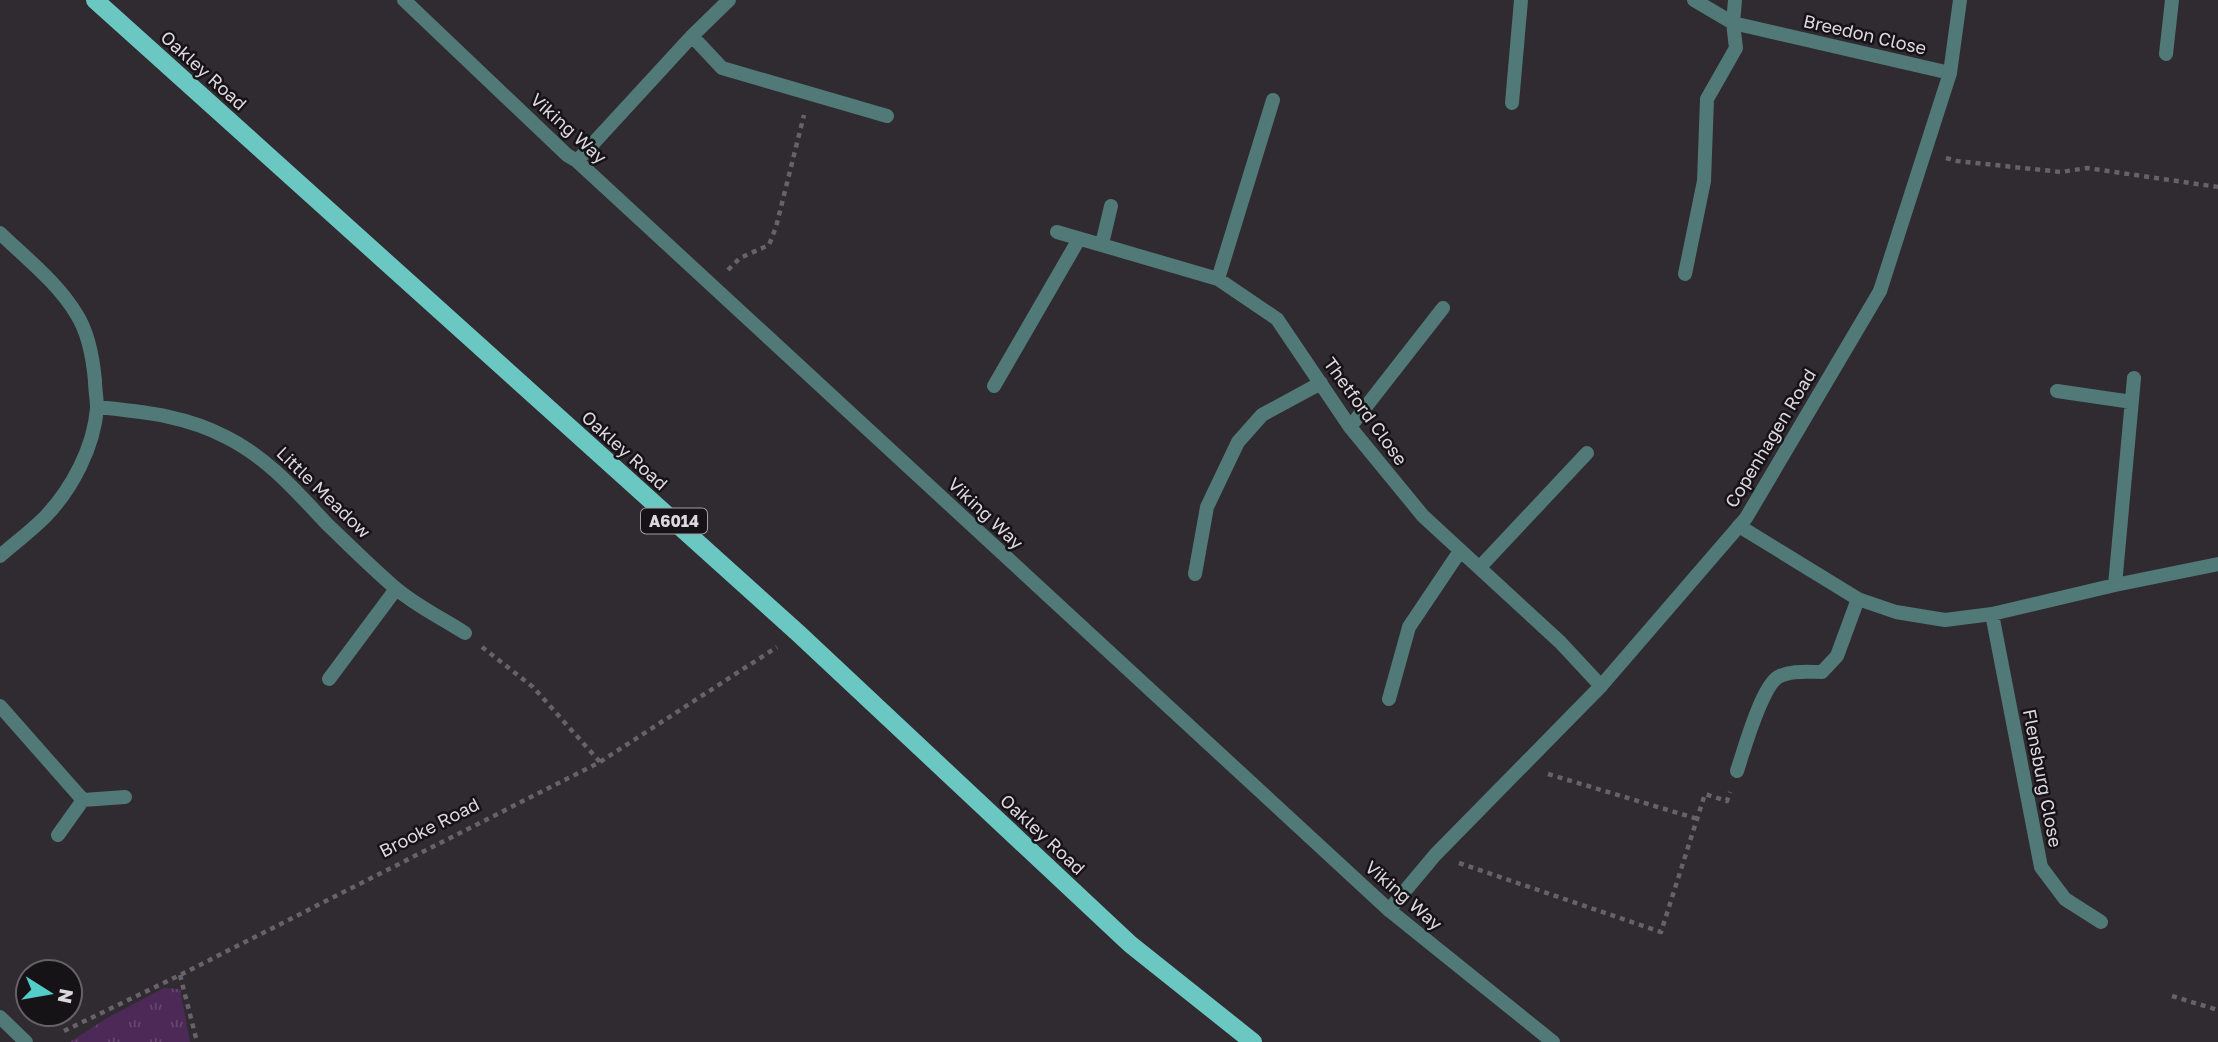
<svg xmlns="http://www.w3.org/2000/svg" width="2218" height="1042" viewBox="0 0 2218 1042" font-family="'Golos Text',sans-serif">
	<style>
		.grass { fill: url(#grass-tufts) }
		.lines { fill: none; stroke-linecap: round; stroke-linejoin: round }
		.path { stroke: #676168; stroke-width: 4.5; stroke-dasharray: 5 5; stroke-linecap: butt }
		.service { stroke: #507977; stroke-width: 14 }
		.minor { stroke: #507977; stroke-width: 14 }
		.tertiary { stroke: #507977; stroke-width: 14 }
		.primary { stroke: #6bc7c2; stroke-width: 18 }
		.labels { text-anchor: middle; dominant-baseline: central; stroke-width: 5; stroke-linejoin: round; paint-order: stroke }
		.shield { fill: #161317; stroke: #a19da2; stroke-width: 2 }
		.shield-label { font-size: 16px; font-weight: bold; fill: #dcd8dd }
		.street-label { font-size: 18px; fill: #dcd8dd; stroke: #161317 }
	</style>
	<defs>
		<pattern id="grass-tufts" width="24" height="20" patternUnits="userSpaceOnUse" patternTransform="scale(1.75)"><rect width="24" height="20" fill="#4c2956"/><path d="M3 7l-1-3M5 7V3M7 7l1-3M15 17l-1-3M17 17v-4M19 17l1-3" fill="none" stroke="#65476e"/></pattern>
	</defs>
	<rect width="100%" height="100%" fill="#302a31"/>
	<!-- grass -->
	<path class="grass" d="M164,988l16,1 10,53h-120l37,-24z"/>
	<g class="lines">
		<!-- path -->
		<path class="path" d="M1946,158l11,3 104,11 26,-4 131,19
			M728,270l12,-12 29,-13 7,-18 28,-112
			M482,647l51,40 67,75
			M1548,774l150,45
			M1459,863l202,69 44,-138 22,7 3,-9
			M180,975l17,67
			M2172,996l46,14
			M64,1031l116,-56 420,-213 177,-115"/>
		<!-- service -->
		<path class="service" d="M1737,771c7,-21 24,-83 41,-94 12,-7 30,-5 44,-5l15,-16 21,-57"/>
		<!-- minor -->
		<path class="minor" d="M404,0l163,155 10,6 812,749
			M1694,0l39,23 217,50
			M692,36l30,32 165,48
			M2166,54l6,-54
			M1512,103l9,-103
			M577,161l115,-125 37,-36
			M1057,232l161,47 59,40 73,108 73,89 137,126 41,44
			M0,233c27,26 58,50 77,82 12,19 16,44 18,66 0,9 2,18 2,27 -3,39 -25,81 -52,109 -14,14 -30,26 -45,39
			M1102,244l9,-38
			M1685,274l19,-93 3,-82 29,-51 -3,-25 2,-23
			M1218,279l55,-179
			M994,386l85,-147
			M2057,391l75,11
			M97,407c46,5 87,8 129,30 42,21 70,54 101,87 22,21 44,43 66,62 21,19 49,32 72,47
			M1350,427l93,-119
			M1739,526l119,73 38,13 49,8 47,-6 123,-29 103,-21
			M1480,567l107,-114
			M1195,574l12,-67 31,-65 24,-27 59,-32
			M2115,585l19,-207
			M1992,614l49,253 24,32 36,23
			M329,679l67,-90
			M1389,699l20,-72 51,-76
			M0,706l83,94
			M83,800l42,-3
			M58,835l25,-35"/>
		<!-- tertiary -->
		<path class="tertiary" d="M0,1017l26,25
			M1553,1042l-164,-132 46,-55 166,-169 145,-168 134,-227 70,-218 10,-73"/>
		<!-- primary -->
		<path class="primary" d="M95,0l703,633 332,311 123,98"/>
	</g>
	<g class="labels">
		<!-- shield labels -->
		<rect class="shield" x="641" y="508.5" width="66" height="25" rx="5"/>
		<g class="shield-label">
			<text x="674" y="521">A6014</text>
		</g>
		<!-- street labels -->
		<g class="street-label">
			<text transform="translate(1865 34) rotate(13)">Breedon Close</text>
			<text transform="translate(204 70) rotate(42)">Oakley Road</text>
			<text transform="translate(569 128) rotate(42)">Viking Way</text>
			<text transform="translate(1366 411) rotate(54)">Thetford Close</text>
			<text transform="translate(1770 438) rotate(-59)">Copenhagen Road</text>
			<text transform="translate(625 450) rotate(42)">Oakley Road</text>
			<text transform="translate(324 492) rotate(44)">Little Meadow</text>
			<text transform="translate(986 513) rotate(43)">Viking Way</text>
			<text transform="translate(2043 778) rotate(79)">Flensburg Close</text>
			<text transform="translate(429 827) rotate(-27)">Brooke Road</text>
			<text transform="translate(1043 834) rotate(43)">Oakley Road</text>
			<text transform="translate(1404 895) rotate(41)">Viking Way</text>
		</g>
	</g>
	<!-- north arrow -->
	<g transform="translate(49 993) rotate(101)"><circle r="33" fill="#161317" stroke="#656266" stroke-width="2"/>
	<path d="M0-5L12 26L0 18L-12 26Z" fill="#54cdc8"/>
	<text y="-10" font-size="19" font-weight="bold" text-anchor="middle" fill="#dcd8dd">N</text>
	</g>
</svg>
